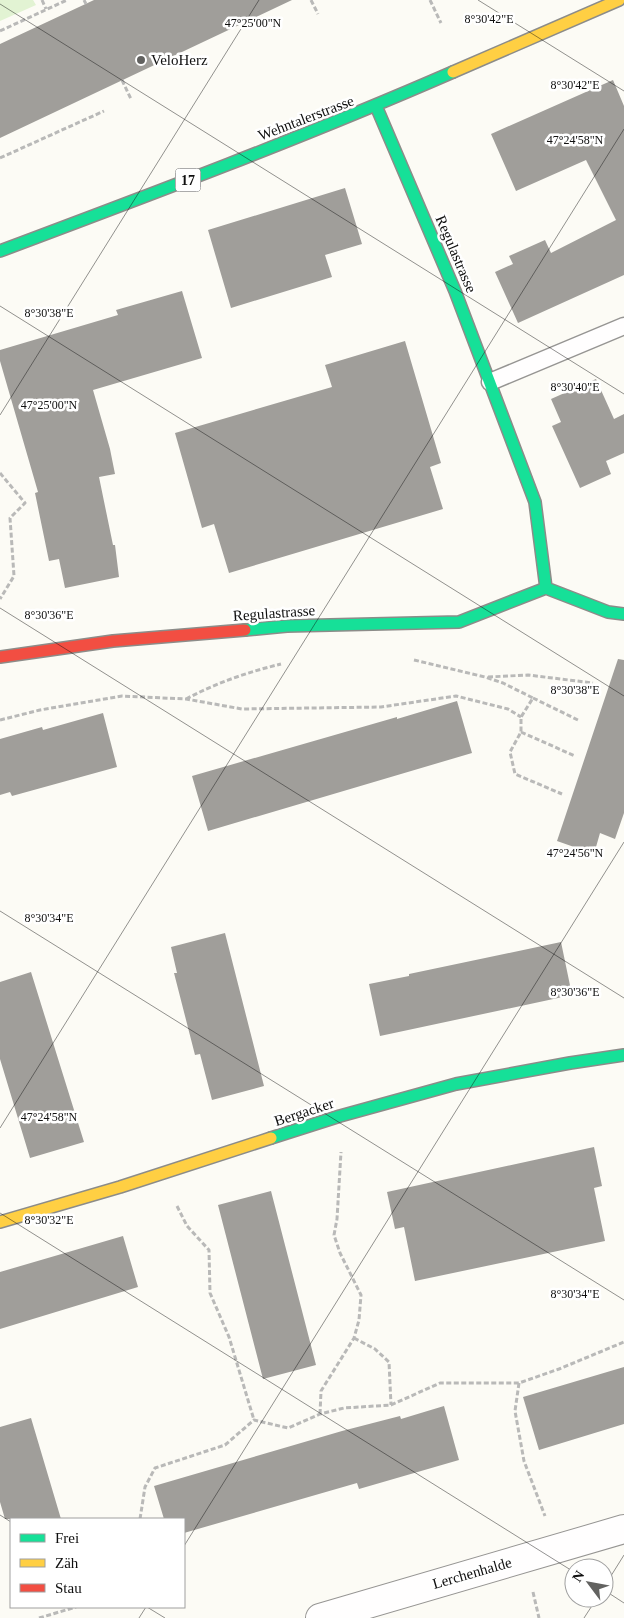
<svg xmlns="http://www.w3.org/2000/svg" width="624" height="1618" viewBox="0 0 624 1618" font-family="'Times New Roman',serif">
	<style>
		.green { fill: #e2f3d3 }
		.building { fill: #a09e9a }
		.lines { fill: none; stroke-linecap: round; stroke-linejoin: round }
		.lane-casing { stroke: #969593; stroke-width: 19 }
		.street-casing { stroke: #969593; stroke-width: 30 }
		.fast-casing { stroke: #8c8c89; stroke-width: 14 }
		.slow-casing { stroke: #8c8c89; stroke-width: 14 }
		.jam-casing { stroke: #8c8c89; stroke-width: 14 }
		.path { stroke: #b9b9b8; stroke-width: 3; stroke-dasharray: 5 2.5; stroke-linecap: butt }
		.lane { stroke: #fffefe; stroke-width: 16 }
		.street { stroke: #fffefe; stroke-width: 28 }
		.fast { stroke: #16e098; stroke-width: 11 }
		.slow { stroke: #ffcf43; stroke-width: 11 }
		.jam { stroke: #f24e42; stroke-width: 11 }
		.ticks { fill: none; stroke: #0f0f0f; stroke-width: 1; stroke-opacity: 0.45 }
		.poi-dot { fill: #626260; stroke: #fff; stroke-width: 2 }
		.labels { text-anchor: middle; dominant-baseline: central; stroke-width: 5; stroke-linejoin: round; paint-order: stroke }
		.shield { fill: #fff; stroke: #575757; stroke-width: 1 }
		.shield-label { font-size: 14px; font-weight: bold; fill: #0f0f0f }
		.poi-label { font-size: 15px; fill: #0f0f0f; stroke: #fff; text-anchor: start }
		.street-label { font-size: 15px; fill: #0f0f0f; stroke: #fff }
		.ticks-label { font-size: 12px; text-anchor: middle; fill: #0f0f0f; stroke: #fff; stroke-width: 5; stroke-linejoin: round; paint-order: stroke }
	</style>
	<rect width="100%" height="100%" fill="#fcfbf5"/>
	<!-- green -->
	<path class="green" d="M0,0h33l3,5 -36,16z"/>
	<!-- building -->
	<path class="building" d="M94,0h198l-292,138v-94z
		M613,80l11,26v169l-106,48 -23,-51 18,-8 -4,-8 36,-16 6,13 65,-33 -30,-60 -70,31 -25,-57z
		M345,188l17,56 -37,11 7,22 -101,31 -23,-78z
		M182,291l20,67 -109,32 17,59 5,25 -16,3 14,68h2l4,32 -54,11 -6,-29 -10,2 -14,-68 3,-1 -38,-131v-11l118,-35 -2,-5z
		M405,341l36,122 -11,4 13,42 -214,64 -15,-49 -12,4 -27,-95 157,-46 -7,-22z
		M596,379l18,40 10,-5v39l-18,8 5,13 -31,14 -28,-62 9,-4 -10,-23z
		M618,659l6,1v153l-9,26 -15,-6 -6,21 -37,-13z
		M457,701l15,52 -264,78 -16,-55 205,-59v2z
		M103,713l14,54 -105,29 -2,-4 -10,3v-56l42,-12 1,3z
		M225,933l39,153 -52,14 -12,-46 -5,1 -21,-82h3l-6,-26z
		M561,942l11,53 -192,41 -11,-52 40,-8v-2z
		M31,972l53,170 -54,16 -30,-99v-77z
		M594,1147l8,39 -8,2 11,53 -190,40 -11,-54 -9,2 -8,-37z
		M271,1191l45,174 -53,14 -45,-174z
		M123,1236l15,51 -138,42v-57z
		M624,1367v57l-85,26 -16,-53z
		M444,1406l15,54 -100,29 -2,-6 -173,50v-14h-20l-10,-33 188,-55 58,-15 1,3z
		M31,1418l30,101h-56l-5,-17v-75z"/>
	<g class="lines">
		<defs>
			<path id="lane" d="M490,382l134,-56"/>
			<path id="street" d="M320,1618l304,-89"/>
			<path id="fast" d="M376,106l79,185 80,211 11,86
				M0,251c152,-57 304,-114 453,-179
				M245,630l42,-4 172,-4 87,-34 62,24 16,2
				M271,1138l69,-22 116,-32 114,-21 54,-8"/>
			<path id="slow" d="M453,72l166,-72
				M0,1222l120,-35 151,-49"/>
			<path id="jam" d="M0,657l113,-16 132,-11"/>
		</defs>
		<!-- lane casing -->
		<use href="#lane" class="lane-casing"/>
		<!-- street casing -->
		<use href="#street" class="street-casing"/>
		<!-- fast casing -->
		<use href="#fast" class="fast-casing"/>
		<!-- slow casing -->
		<use href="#slow" class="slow-casing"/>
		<!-- jam casing -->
		<use href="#jam" class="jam-casing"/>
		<!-- path -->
		<path class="path" d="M42,0l4,9
			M84,0l2,4
			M311,0l7,14
			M430,0l11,23
			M0,31l67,-31
			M122,80l9,19
			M0,158l104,-47
			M0,473l25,30 -15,15 4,58 -14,23
			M414,660l71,17 18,6 30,15 -12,19v15l-11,20 5,22 47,20
			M488,677l40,-2 65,8
			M533,698l47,23
			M186,699c30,-16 62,-27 95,-35
			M0,720l40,-10 82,-14 64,3 56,10 139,-2 75,-11 52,13 13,8
			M521,732l54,24
			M177,1206l10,20 22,24 1,43 19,44 25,83
			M354,1338l21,11 14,13 2,43
			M519,1383l-4,28 9,50 21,55
			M320,1414l1,-23 33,-53 5,-18 2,-25 -21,-42 -6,-18 3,-16 4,-67
			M140,1519l5,-32 10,-19 70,-23 29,-25 34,8 32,-14 24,-6 47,-3 49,-22h79l40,-14 65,-27
			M533,1592l6,26
			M39,1618l37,-11"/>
		<!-- lane -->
		<use href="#lane" class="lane"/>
		<!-- street -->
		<use href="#street" class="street"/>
		<!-- fast -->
		<use href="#fast" class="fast"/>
		<!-- slow -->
		<use href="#slow" class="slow"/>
		<!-- jam -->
		<use href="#jam" class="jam"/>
	</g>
	<!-- ticks -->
	<path class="ticks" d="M478,0l146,91M0,4l624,390M0,306l624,390M0,415l259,-415M0,608l624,390M0,911l624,389M0,1128l624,-999M0,1213l574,359M0,1515l11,7M184,1546l440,-704M604,1587l20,-32M604,1590l20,13M147,1607l18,11M139,1618l7,-11M584,1618l13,-20"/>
	<!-- markers -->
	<circle class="poi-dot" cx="141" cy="60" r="5"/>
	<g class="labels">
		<!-- shield labels -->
		<rect class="shield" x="175.5" y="168.5" width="25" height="23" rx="4"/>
		<g class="shield-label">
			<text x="188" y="180">17</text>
		</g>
		<!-- poi labels -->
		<g class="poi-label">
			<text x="151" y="60">VeloHerz</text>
		</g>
		<!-- street labels -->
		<g class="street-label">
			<text transform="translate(306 118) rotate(-21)">Wehntalerstrasse</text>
			<text transform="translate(456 254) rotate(67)">Regulastrasse</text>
			<text transform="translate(274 613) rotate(-4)">Regulastrasse</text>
			<text transform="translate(304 1112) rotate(-18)">Bergacker</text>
			<text transform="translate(472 1573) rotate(-16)">Lerchenhalde</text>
		</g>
	</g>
	<g class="ticks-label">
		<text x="489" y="23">8°30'42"E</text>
		<text x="253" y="27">47°25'00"N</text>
		<text x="575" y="89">8°30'42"E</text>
		<text x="575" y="144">47°24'58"N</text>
		<text x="49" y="317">8°30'38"E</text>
		<text x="575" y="391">8°30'40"E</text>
		<text x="49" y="409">47°25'00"N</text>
		<text x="49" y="619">8°30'36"E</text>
		<text x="575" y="694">8°30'38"E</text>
		<text x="575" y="857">47°24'56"N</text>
		<text x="49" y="922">8°30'34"E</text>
		<text x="575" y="996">8°30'36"E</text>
		<text x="49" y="1121">47°24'58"N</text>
		<text x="49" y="1224">8°30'32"E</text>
		<text x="575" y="1298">8°30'34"E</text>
	</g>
	<!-- legend -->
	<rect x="10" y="1518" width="175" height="90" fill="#ffffff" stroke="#9f9f9f"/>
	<rect x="20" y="1534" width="25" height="8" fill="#16e098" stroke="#9f9f9f"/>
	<text x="55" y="1543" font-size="15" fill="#0f0f0f">Frei</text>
	<rect x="20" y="1559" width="25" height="8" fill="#ffcf43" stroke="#9f9f9f"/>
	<text x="55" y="1568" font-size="15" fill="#0f0f0f">Zäh</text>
	<rect x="20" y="1584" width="25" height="8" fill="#f24e42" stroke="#9f9f9f"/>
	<text x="55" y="1593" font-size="15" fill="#0f0f0f">Stau</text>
	<!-- north arrow -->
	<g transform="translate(589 1583) rotate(302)"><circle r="24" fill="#ffffff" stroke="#9f9f9f"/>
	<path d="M0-4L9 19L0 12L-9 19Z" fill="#626260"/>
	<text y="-8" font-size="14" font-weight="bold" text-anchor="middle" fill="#0f0f0f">N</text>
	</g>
</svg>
